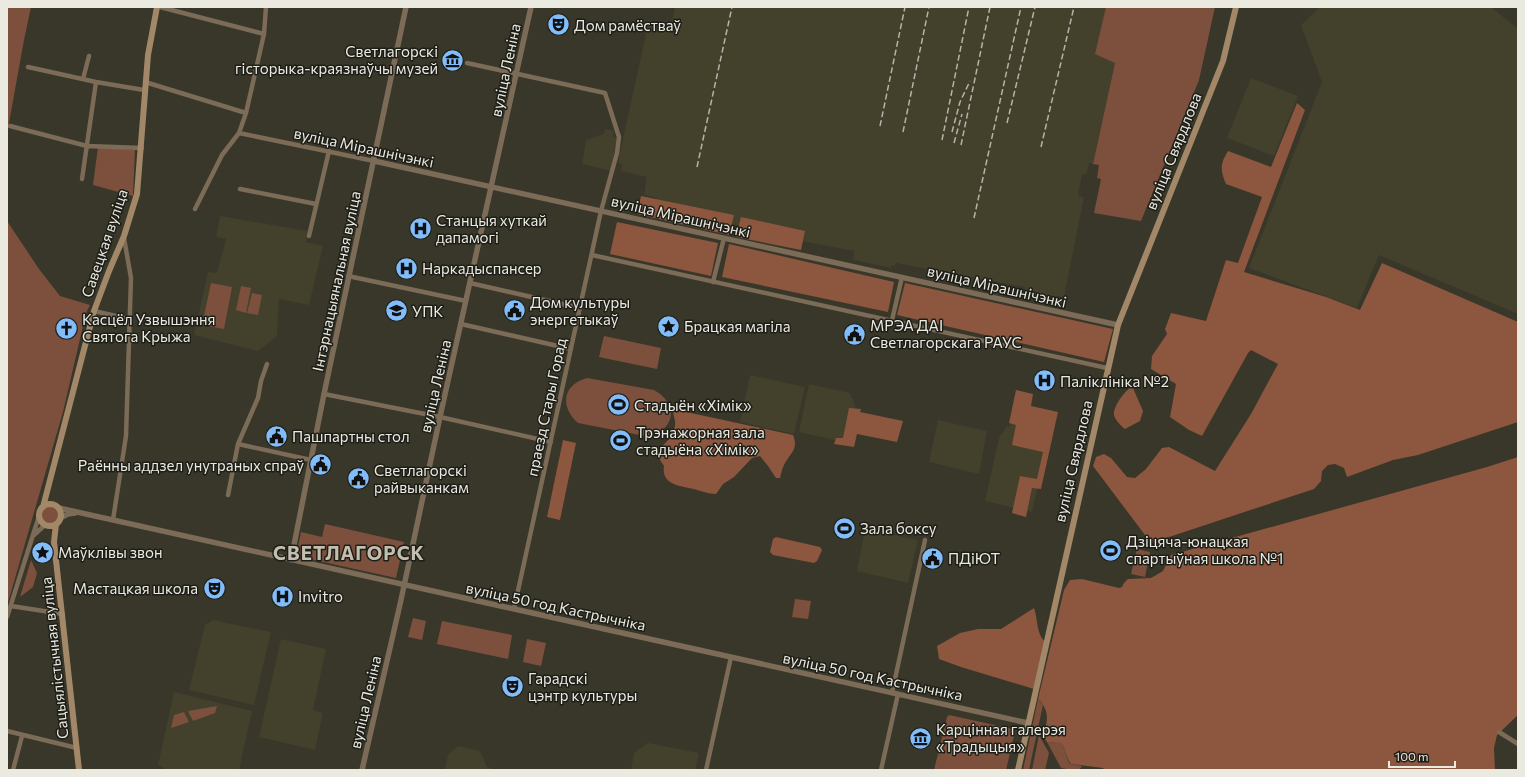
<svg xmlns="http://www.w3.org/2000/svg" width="1525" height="777" viewBox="0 0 1525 777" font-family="Commissioner,sans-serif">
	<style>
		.built { fill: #43402c }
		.green { fill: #7d503e }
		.forest { fill: #8d563f }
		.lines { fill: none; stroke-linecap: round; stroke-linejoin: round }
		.minor { stroke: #7b6b57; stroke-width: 4.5 }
		.tertiary { stroke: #7b6b57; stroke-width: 5.5 }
		.secondary { stroke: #a28868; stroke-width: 6 }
		.rail { stroke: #b5b4aa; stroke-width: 1.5; stroke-dasharray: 6 3; stroke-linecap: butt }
		.labels { text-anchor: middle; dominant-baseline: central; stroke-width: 3; stroke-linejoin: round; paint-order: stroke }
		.poi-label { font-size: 15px; fill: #ebeae1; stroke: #1e1e18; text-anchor: start }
		.street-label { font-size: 15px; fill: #ebeae1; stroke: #1e1e18 }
		.district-label { font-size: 19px; font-weight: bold; letter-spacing: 1px; fill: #c1bfaf; stroke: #1e1e18 }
	</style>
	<rect width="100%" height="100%" fill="#383729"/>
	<!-- built -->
	<path class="built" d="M675,7h431l9,56 -22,101 -4,-1 -3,12 -4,-1 -4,22 6,1 -20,100 -7,-1v3l-32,-6v-6l-129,-24 -1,3 -4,-1v3l-38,-8 1,-9 -47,-9 -151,-36 1,-8 -13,-3 3,-18 -26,-6 1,-6 -4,-3 31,-142 22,6z
		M1320,7h171l27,22v285l-139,-59 -22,53 -108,-40 73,-186 -21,-57z
		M1251,78l47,18 -24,60 -47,-18z
		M605,129l9,2 -1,5 4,2 -6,33 -29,-7 4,-24 18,-6z
		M220,216l88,15 -2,11 17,4 -14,59 -30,-6 -2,37 -19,15 -64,-16 14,-63 9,1 9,-34 -10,-2z
		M750,375l55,12 -11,47 -54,-12z
		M809,384l41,9 6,15 -8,35 -49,-11z
		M938,420l49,11 -8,43 -50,-12z
		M1012,420l37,16 -17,76 -47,-11 14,-63 8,-12 3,1z
		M865,529l53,11 -10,43 -51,-12z
		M213,620l58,12 -17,73 -65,-15 16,-65z
		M281,639l45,10 -13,61 10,3 -8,37 -56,-13z
		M174,692l78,19 -13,59h-77l1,-3 -5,-2z
		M648,743l51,10 -4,17h-64l3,-17z
		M458,746l22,5 7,16 4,1 1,2h-47l3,-16z"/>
	<!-- green -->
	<path class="green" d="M7,7h24l-7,33 -17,94z
		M1106,7h109l-16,73 -58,141 -47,-8 7,-34 -4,-1 2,-13 -6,-1 22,-101 -20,-9z
		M98,147l37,3 -2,46 -40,-11z
		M7,221l32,48 21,27 30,9 -4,8 -23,99 -56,194z
		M211,283l21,4 -8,42 -22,-4z
		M241,286l10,2 -5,25 -10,-3z
		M252,293l10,2 -4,20 -11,-2z
		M604,336l57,12 -4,21 -58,-12z
		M587,378l67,12c26,14 21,43 -9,46l-67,-13c-18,-16 -16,-38 9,-45z
		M41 515a9 9 0 1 1 18 0a9 9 0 1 1-18 0Z
		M325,524l79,18 -8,36 -100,-22 5,-24 21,5z
		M1137,549l13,3 -5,25 -14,-3z
		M31,560l6,13 -4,14 -13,10z
		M795,599l16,2 -3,18 -16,-2z
		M413,618l13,3 -4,19 -14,-3z
		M442,621l70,14 -4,24 -71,-15z
		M527,639l19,4 -5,23 -18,-4z
		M1038,699l5,6 -14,65h-6z
		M217,706l-2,7 -22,8 -5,-10z
		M184,712l5,10 -18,6 3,-13z
		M949,715l64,14 2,3 -9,38h-72l13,-53z
		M1039,735l10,18 -4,17h-13z
		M1047,742l14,1c6,8 4,13 9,21l12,2 -2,3 -8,1 -11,-2z"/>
	<!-- forest -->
	<path class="forest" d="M1297,103l8,7 -61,162 82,25 34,13 22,-47 136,59v100l-100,33 -25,5 -46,17 -3,-9 -9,-4 -7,1 -6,6 -1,10 -7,8 -163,54 -58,-77 3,-9 8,-3 7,4 16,19 8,1 11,-9 16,-21 7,-1 46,24 36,-57 27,-50 -27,-14 -3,3 -46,83 -13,-6 -19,-13 6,-33 -25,-15 1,-13 15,-22 -2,-5 6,-16 35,8 20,-61 12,3 24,-66 -36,-13c-6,-14 -6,-20 2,-33l43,16z
		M641,196l93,19 -5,20 -92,-21z
		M741,217l64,14 -4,19 -65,-13z
		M617,222l101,21 -7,33 -101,-22z
		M729,244l165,38 -6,30 -166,-35z
		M905,283l208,46 -9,33 -207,-47z
		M1130,388h3l10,23 -3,10 -15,8c-4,-3 -10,-9 -11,-14 -1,-8 10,-23 16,-27z
		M1016,390l17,4 -2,12 27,6 -17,77 -9,-1 -6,29 -14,-4 8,-37 17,3 6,-27 -31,-7 4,-20 -7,-2z
		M849,408l12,1 -1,3 43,9 -6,21 -40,-8 -3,13 -20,-3 2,-6h7z
		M673,410h4l116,25c6,15 -3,18 -9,30 -2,4 -3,9 -4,13h-4l-8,-12 -8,-10 -8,2 -18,19 -11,7 -7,10c-7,0 -15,-3 -22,-5 -14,-3 -33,-4 -30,-23 -5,-7 -7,-10 -5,-18 7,-4 14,-13 16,-22 1,-5 -2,-11 -2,-16z
		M563,440l13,3 -16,77 -13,-3z
		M1518,457v258l-21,20 -3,13 1,22h-390l-2,-2 -32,-4c-6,-8 -4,-13 -10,-21l-14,-1 -4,-6c5,-14 7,-26 -5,-37l26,-109 6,-10 12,-1 37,9 3,-1 2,-4 4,-4 23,-1 12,-7 8,-16 316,-88z
		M776,537l44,10 2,3 -5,11 -3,2 -41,-8 -3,-3 3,-13z
		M1034,608c4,11 2,25 11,34l-11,47 -73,-22 -22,-8 -2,-13 23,-13 18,-4h23z"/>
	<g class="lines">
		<!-- minor -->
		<path class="minor" d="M160,7l104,27
			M467,63l138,30 14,44 -2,16 -16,58 -87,398
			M28,67l68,15 48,8
			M83,79l6,-23
			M145,82l101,31
			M10,126l77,20 55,2
			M239,133l135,28
			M82,179l14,-97
			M240,189l76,15
			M195,209l27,-54 17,-22 7,-20 18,-79 2,-27
			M309,236l20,-85
			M592,255l515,113
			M348,276l118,25
			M713,282l11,-44
			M470,283l110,25
			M94,311l35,8
			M892,320l10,-43
			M461,324l110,25
			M324,394l116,23 111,25
			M238,444l73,16
			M228,495l10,-51 20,-46 3,-17 6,-17
			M113,520l13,-84 5,-158 -7,-40
			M34,535l11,-10
			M11,606l52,8
			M7,617l32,-101
			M892,693l33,-153
			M7,731l70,17
			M1499,732l19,12
			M13,770l9,-34
			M706,770l25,-113
			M881,770l17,-76"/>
		<!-- tertiary -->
		<path class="tertiary" d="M374,161l744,164
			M59,508l969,215
			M60,518l8,-4 7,-1
			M291,560l33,-166 82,-387
			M362,770l39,-170 39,-183 91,-410"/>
		<!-- secondary -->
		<path class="secondary" d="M39 515a11 11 0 1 1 22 0a11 11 0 1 1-22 0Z
			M43,507l51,-196 15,-40 15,-35 13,-42 11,-139 9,-48
			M56,524l-2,18 25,228
			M1018,770l100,-445 105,-264 13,-54"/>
		<!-- rail -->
		<path class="rail" d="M1517,7l1,1
			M1007,123l28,-116
			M880,126l25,-119
			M903,132l26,-125
			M952,132l8,-30 10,-21
			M942,140l27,-133
			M954,143l8,-29
			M961,145l29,-138
			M1041,147l33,-140
			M697,167l35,-160
			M974,218l47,-211"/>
	</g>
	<!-- icons -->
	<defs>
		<symbol id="theatre-disc" viewBox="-11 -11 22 22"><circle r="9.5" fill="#81bdfa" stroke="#1e1e18"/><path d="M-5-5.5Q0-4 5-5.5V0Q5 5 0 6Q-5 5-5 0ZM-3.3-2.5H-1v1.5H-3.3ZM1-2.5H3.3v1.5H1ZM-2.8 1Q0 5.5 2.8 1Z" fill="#111"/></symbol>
		<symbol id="museum-disc" viewBox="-11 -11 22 22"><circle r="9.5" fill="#81bdfa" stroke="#1e1e18"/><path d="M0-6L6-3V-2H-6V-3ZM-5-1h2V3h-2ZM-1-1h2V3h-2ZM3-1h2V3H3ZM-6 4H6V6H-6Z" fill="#111"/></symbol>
		<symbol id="hospital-disc" viewBox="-11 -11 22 22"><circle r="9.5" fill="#81bdfa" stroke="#1e1e18"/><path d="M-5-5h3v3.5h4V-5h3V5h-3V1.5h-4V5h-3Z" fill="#111"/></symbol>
		<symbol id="university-disc" viewBox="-11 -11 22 22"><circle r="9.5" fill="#81bdfa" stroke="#1e1e18"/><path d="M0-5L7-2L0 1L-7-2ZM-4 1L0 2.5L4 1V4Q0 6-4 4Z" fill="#111"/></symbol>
		<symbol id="civic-disc" viewBox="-11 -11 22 22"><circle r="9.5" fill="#81bdfa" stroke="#1e1e18"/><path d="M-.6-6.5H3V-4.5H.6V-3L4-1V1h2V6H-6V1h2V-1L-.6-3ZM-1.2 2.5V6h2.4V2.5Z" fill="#111"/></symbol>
		<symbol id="sight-disc" viewBox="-11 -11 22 22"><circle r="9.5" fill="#81bdfa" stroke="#1e1e18"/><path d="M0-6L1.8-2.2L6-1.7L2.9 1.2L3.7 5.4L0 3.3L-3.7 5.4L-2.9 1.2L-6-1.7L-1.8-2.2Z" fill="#111"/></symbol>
		<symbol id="church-disc" viewBox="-11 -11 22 22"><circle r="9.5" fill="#81bdfa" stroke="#1e1e18"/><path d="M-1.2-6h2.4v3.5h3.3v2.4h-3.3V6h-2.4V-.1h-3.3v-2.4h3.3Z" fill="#111"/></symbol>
		<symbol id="stadium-disc" viewBox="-11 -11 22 22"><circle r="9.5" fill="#81bdfa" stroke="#1e1e18"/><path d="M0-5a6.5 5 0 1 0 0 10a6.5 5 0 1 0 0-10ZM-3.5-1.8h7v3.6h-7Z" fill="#111"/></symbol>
	</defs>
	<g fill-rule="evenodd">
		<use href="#theatre-disc" x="546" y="12" width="25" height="25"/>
		<use href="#museum-disc" x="440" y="48" width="25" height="25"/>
		<use href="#hospital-disc" x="408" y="216" width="25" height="25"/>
		<use href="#hospital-disc" x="394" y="256" width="25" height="25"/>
		<use href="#university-disc" x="384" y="298" width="25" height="25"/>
		<use href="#civic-disc" x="502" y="298" width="25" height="25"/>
		<use href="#sight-disc" x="656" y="314" width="25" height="25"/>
		<use href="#church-disc" x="54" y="316" width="25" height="25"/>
		<use href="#civic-disc" x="842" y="322" width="25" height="25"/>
		<use href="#hospital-disc" x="1032" y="368" width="25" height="25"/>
		<use href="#stadium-disc" x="606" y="392" width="25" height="25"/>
		<use href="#civic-disc" x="264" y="424" width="25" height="25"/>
		<use href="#stadium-disc" x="608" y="428" width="25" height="25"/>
		<use href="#civic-disc" x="308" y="452" width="25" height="25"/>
		<use href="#civic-disc" x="346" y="466" width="25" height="25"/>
		<use href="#stadium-disc" x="832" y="516" width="25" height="25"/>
		<use href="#stadium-disc" x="1098" y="538" width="25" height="25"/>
		<use href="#sight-disc" x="30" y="540" width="25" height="25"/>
		<use href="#civic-disc" x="920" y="546" width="25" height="25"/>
		<use href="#theatre-disc" x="202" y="576" width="25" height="25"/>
		<use href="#hospital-disc" x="270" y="584" width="25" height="25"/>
		<use href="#theatre-disc" x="500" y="674" width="25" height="25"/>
		<use href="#museum-disc" x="908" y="726" width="25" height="25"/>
	</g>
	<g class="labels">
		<!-- poi labels -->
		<g class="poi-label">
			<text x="574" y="25">Дом рамёстваў</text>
			<text x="438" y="51" text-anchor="end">Светлагорскі<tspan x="438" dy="17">гісторыка-краязнаўчы музей</tspan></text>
			<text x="436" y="220">Станцыя хуткай<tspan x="436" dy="17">дапамогі</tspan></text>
			<text x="422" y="268">Наркадыспансер</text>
			<text x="530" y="302">Дом культуры<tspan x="530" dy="17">энергетыкаў</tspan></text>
			<text x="412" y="311">УПК</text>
			<text x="82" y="319">Касцёл Узвышэння<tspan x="82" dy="17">Святога Крыжа</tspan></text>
			<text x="870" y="325">МРЭА ДАІ<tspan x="870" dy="17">Светлагорскага РАУС</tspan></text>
			<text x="684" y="326">Брацкая магіла</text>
			<text x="1060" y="381">Паліклініка №2</text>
			<text x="634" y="405">Стадыён «Хімік»</text>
			<text x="636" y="432">Трэнажорная зала<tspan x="636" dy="17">стадыёна «Хімік»</tspan></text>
			<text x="292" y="436">Пашпартны стол</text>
			<text x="304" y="465" text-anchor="end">Раённы аддзел унутраных спраў</text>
			<text x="374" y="470">Светлагорскі<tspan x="374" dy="17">райвыканкам</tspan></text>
			<text x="860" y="528">Зала боксу</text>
			<text x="1126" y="541">Дзіцяча-юнацкая<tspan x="1126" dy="17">спартыўная школа №1</tspan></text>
			<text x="58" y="552">Маўклівы звон</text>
			<text x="948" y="558">ПДіЮТ</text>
			<text x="198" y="588" text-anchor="end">Мастацкая школа</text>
			<text x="298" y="596">Invitro</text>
			<text x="528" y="678">Гарадскі<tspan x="528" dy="17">цэнтр культуры</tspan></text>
			<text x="936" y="729">Карцінная галерэя<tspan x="936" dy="17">«Традыцыя»</tspan></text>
		</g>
		<!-- street labels -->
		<g class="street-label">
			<text transform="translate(505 70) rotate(-78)">вуліца Леніна</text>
			<text transform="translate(364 147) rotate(12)">вуліца Мірашнічэнкі</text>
			<text transform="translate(1173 151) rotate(-68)">вуліца Свярдлова</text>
			<text transform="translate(681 216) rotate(13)">вуліца Мірашнічэнкі</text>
			<text transform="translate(104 243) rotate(-71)">Савецкая вуліца</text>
			<text transform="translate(336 281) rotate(-78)">Інтэрнацыянальная вуліца</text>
			<text transform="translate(997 286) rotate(13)">вуліца Мірашнічэнкі</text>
			<text transform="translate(435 386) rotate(-77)">вуліца Леніна</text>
			<text transform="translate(546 407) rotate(-78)">праезд Стары Горад</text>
			<text transform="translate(1073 461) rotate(-77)">вуліца Свярдлова</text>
			<text transform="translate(556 606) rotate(12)">вуліца 50 год Кастрычніка</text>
			<text transform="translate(54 658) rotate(-96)">Сацыялістычная вуліца</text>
			<text transform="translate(873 676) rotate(12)">вуліца 50 год Кастрычніка</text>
			<text transform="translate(365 702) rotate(-77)">вуліца Леніна</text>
		</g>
		<!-- district labels -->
		<g class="district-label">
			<text x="349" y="552">СВЕТЛАГОРСК</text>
		</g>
	</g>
	<!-- border -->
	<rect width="1525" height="777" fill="none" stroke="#ebeae1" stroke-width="16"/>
	<!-- scale -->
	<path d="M1389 761v6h66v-6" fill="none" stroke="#ebeae1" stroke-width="2"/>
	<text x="1395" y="761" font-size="12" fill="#ebeae1" stroke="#1e1e18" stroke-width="3" paint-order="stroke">100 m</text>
</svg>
